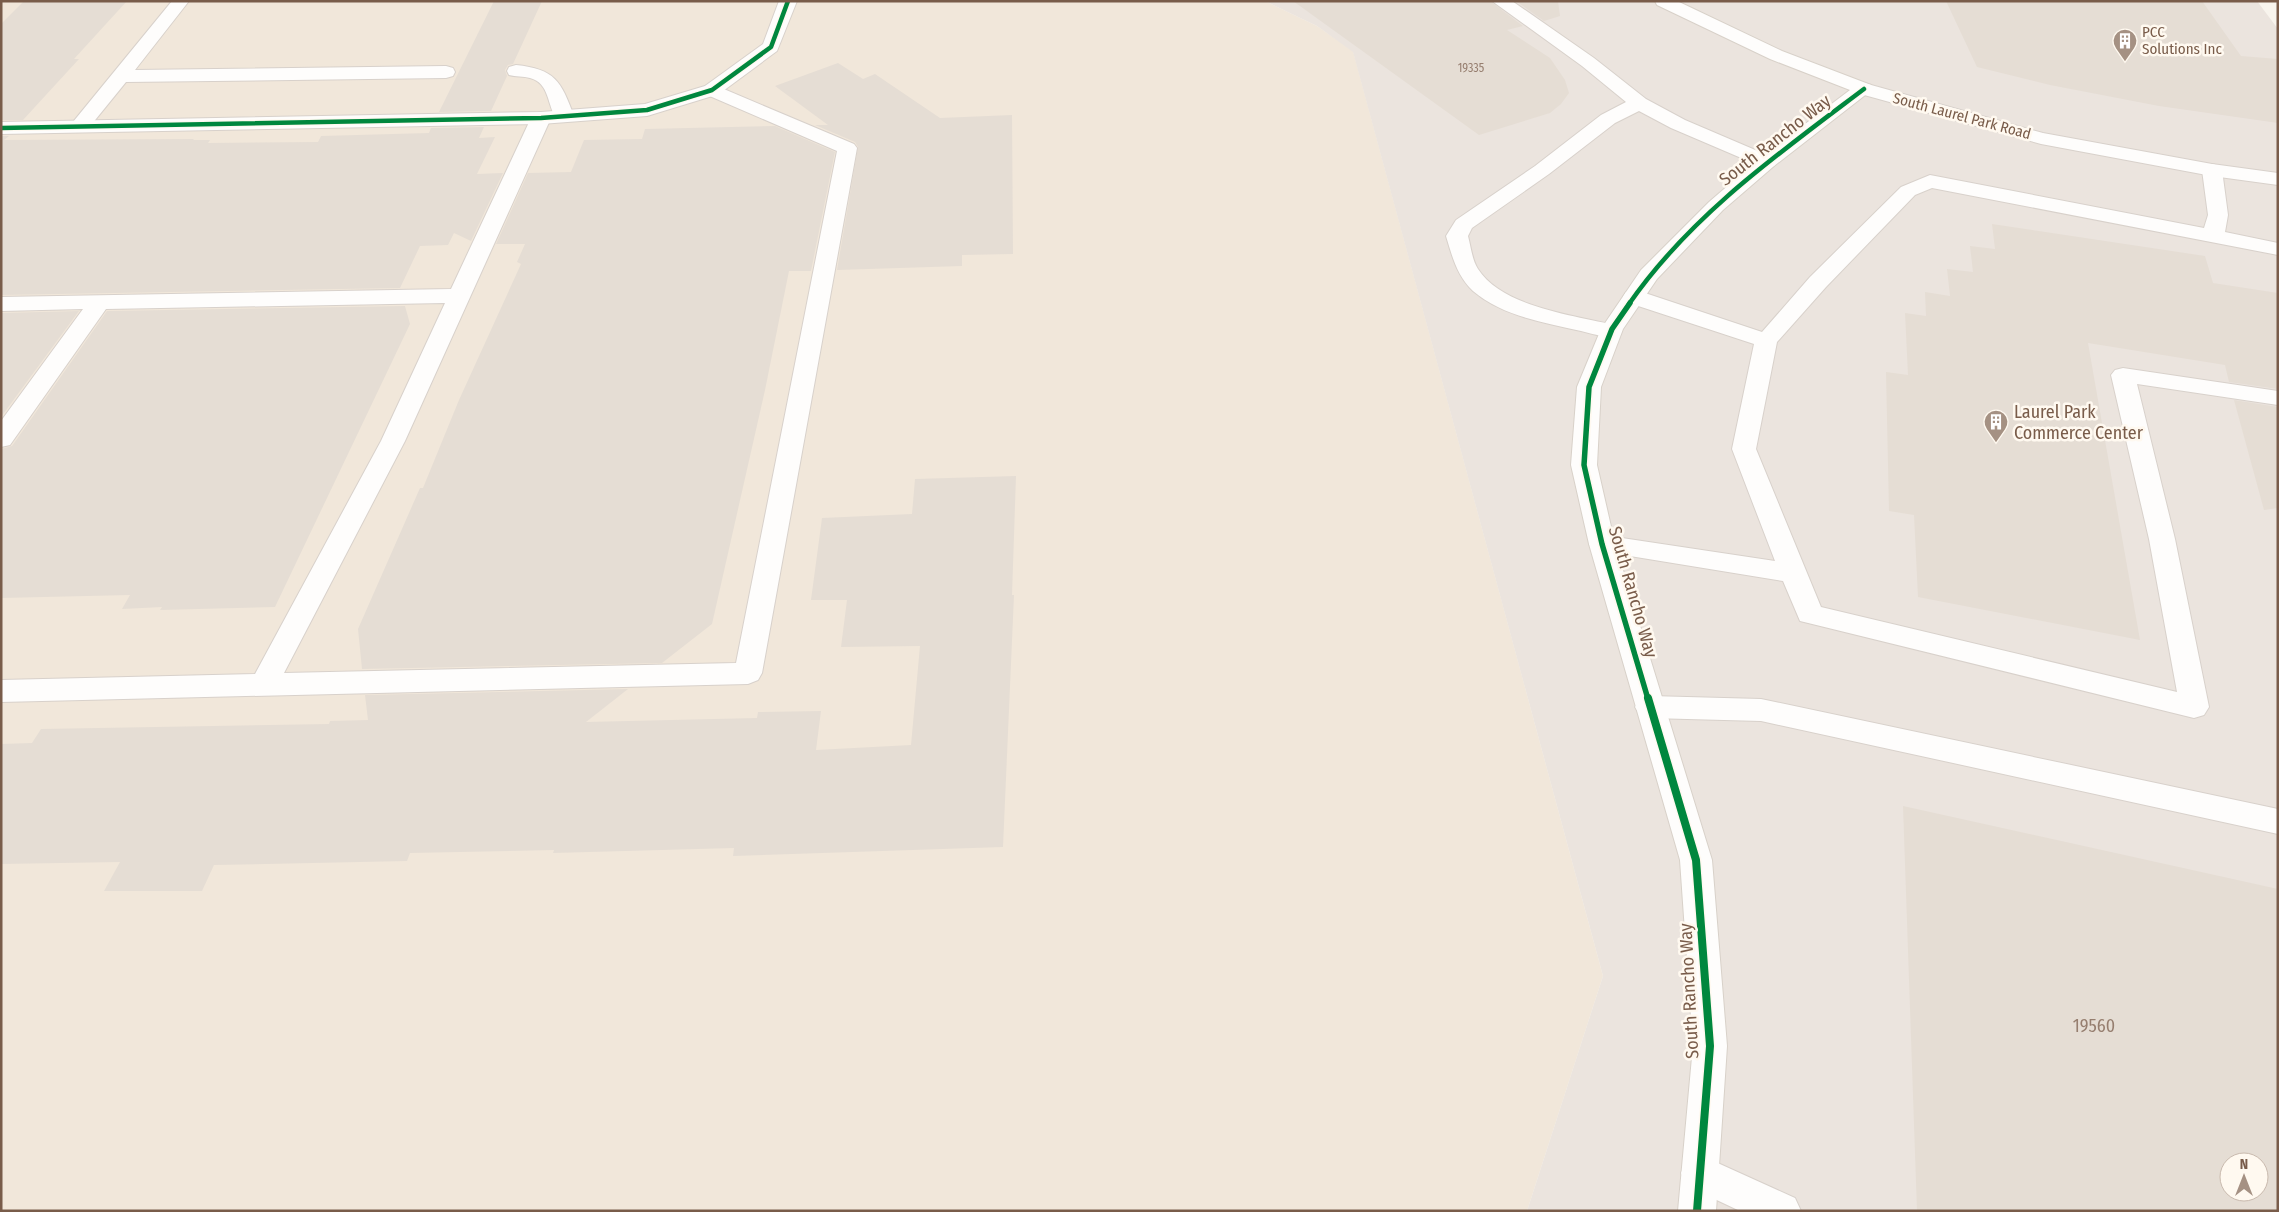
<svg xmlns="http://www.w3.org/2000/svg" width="2279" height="1212" viewBox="0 0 2279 1212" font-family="'Fira Sans Condensed',sans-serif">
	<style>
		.residential { fill: #f1e7da }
		.industrial { fill: #ebe4de; fill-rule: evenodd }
		.building { fill: #e5ddd4; fill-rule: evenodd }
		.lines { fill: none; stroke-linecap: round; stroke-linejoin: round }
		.lane-casing { stroke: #d8d1cb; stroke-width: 2 }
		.street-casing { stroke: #d8d1cb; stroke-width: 2 }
		.secondary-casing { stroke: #d8d1c9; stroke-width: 2 }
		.lane { fill: #fefdfc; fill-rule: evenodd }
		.street { fill: #fefdfc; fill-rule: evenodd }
		.secondary { fill: #fefdfc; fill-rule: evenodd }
		.cycleway-far2-casing { stroke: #fff9f0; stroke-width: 7 }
		.cycleway-far1-casing { stroke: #fff9f0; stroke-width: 9 }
		.cycleway-casing { stroke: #fff9f0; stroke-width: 11 }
		.cycleway-far2 { stroke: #00873e; stroke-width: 4.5 }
		.cycleway-far1 { stroke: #00873e; stroke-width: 5.5 }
		.cycleway { stroke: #00873e; stroke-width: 8 }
		.labels { text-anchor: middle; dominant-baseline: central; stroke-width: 5; stroke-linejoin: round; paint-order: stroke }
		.far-number-label { font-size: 12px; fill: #967e6f }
		.far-poi-label { font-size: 15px; fill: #795c4a; stroke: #fff9f0; text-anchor: start }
		.far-street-label { font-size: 15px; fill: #795c4a; stroke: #fff9f0 }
		.street-label { font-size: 18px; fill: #795c4a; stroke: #fff9f0 }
		.poi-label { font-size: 18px; fill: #795c4a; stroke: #fff9f0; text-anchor: start }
		.near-number-label { font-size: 18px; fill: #967e6f }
	</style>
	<rect width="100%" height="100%" fill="#f8f4ed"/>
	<!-- residential -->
	<path class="residential" d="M1,1h1264l52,25 36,25 250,925 -76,235h-1526z"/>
	<!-- industrial -->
	<path class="industrial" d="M1265,1h992l21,28v1182h-751l76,-235 -250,-924 -36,-26zM2229,1162h30v30h-30z"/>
	<!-- building -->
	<path class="building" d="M24,1h103l-53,58h5l-56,61h-22v-96z
		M494,1h48l-29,63 -5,1 -3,5 2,6 -16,35 -52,1z
		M1293,1h197l33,25 -16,4 43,28 15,22 4,13 -8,11 -11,9 -71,22z
		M1516,1h42l2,15 -16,5z
		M1946,1h256l39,55 37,3v64l-119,-17 -109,-21 -73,-18z
		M838,63l25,16 12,-5 65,44 72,-3 1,139 -51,1v11l-125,4 21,-123 -3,-5 -40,-17h13l-53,-39z
		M775,126l60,26 -24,119h-22l-24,119 -53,234 -50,39 -300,6 -4,-40 62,-141h3l36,-88 62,-136 -4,-2 8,-18h-29l32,-71 43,-1 13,-32 58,-1 3,-10z
		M484,127l-5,11 16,-1 -18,37 26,-1 -32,68 -17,-8 -6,12 -28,1 -20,42 -399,7v-159h8l-5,4 190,-1 -1,1h17l-2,3 110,-1 3,-6 108,-3 2,-5z
		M1992,224l213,32 8,27 65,10v96l-49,-7 -4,-17 -137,-22 52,297 -222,-43 -4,-82 -25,-4 -3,-139 22,3 -3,-62 21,3 -1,-24 25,4 -3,-27 26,3 -3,-26 25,3z
		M405,306l5,18 -135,283 -115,3 2,-3 -40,2 8,-14 -129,3v-149l11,-3 95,-135z
		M79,311l-78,106v-104z
		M2234,400l44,7v101l-14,2z
		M1016,476l-4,119h2l-11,252 -270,9 1,-8 -181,5 1,-3 -144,3 -3,8 -193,4 -12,26h-98l16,-29 -119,2v-120l31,-1 9,-14 288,-5 1,-3 38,-1 -3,-25 263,-6 -42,33 171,-4 1,-6 63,-1 -5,39 95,-5 9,-99 -79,1 6,-47h-36l11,-82 90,-4 3,-35z
		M1903,806l375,83v322h-361zM2229,1162h30v30h-30z"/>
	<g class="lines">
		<defs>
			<path id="lane" d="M172,1h17l-54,69 311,-4 7,2 2,4 -2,4 -7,2 -320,4 -39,48 -7,2 -7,-2 -3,-4 3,-4z
				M1492,1h20l82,57 52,41 39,21 89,38 3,4 -3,4 -7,2 -7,-2 -89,-38 -32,-17 -24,12 -66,51 -77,54 -4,8c3,11 4,24 10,33 25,39 100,47 141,57l3,5 -3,5c-12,3 -25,-2 -38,-5 -36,-8 -79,-15 -108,-40 -16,-15 -21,-35 -27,-55l10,-16 79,-54 66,-51 25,-13 -44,-36z
				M516,65c39,4 45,16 58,51l-3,4 -7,2 -7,-2c-10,-14 -7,-37 -27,-42 -7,-2 -14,-1 -21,-3l-2,-4 2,-4z
				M712,84l142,60 3,4 -95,525 -4,7 -10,4 -747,18v-22l254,-6 126,-233 64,-138 -339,6 -96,136 -9,2v-26l82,-112 -82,2v-14l450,-8 80,-171 3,-4 7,-2 7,2 3,4 -146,323 -121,232 452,-10 101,-512 -132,-57 -2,-4 2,-4z
				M2212,164l7,2 3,4 6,45 -3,17 53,11v12l-346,-67 -17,7 -89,92 -49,55 -21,107 65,158 356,85 -28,-153 -38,-164 4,-5 8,-2 155,23v14l-141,-21 38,155 34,168 -5,8 -10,3 -394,-97 -17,-40 -190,-31 -4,-6 4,-6 9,-3 173,26 -43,-112 22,-105 -128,-42 -3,-5 3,-5 8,-2 8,2 120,40 48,-55 91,-90 29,-12 274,53 4,-13 -6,-45 3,-4z
				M1650,696l111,3 517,110v25l-517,-113 -111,-3 -10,-3 -5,-8 5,-8z
				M1700,1155l95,43 6,13h-61l-53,-25 -6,-13 6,-13z"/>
			<path id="street" d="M779,1h18l-20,50 -58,43 -72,22 -106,8 -540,10v-12l540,-10 104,-8 60,-18 58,-42z
				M1864,83l179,50 169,31 66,9v12l-66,-9 -171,-32 -184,-51 -2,-4 2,-4z"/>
			<path id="secondary" d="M1655,1h22l105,50 89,34 2,4 -99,77 -51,44 -66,69 -34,50 -22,58 -4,78 18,79 97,316 15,186 -11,165h-38l15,-165 -13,-186 -91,-316 -18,-79 6,-78 24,-58 40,-59 68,-68 51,-44 90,-68 -80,-31 -113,-54z"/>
		</defs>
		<!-- lane casing -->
		<use href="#lane" class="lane-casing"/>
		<!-- street casing -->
		<use href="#street" class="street-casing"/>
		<!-- secondary casing -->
		<use href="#secondary" class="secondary-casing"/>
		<!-- lane -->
		<use href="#lane" class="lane"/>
		<!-- street -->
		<use href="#street" class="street"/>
		<!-- secondary -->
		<use href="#secondary" class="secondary"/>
		<defs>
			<path id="cycleway-far2" d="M1,128l540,-10 106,-8 65,-20 59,-43 17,-46
				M1629,304c61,-88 150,-151 235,-215"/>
			<path id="cycleway-far1" d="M1630,303l-18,26 -23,58 -5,78 18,79 46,155"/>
			<path id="cycleway" d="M1648,698l48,162 14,186 -13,165"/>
		</defs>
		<!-- cycleway-far2 casing -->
		<use href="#cycleway-far2" class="cycleway-far2-casing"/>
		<!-- cycleway-far1 casing -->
		<use href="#cycleway-far1" class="cycleway-far1-casing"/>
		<!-- cycleway casing -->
		<use href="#cycleway" class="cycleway-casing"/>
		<!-- cycleway-far2 -->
		<use href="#cycleway-far2" class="cycleway-far2"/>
		<!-- cycleway-far1 -->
		<use href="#cycleway-far1" class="cycleway-far1"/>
		<!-- cycleway -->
		<use href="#cycleway" class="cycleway"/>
	</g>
	<!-- icons -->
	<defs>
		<symbol id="building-pin" viewBox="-11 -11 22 30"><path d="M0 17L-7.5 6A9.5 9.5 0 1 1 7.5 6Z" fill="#a59183" stroke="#fff9f0"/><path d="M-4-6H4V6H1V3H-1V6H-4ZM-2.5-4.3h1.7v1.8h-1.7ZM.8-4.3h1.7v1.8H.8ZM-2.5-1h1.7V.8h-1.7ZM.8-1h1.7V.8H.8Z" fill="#fff"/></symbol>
	</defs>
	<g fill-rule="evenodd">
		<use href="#building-pin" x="2111" y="27" width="28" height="38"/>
		<use href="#building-pin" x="1982" y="408" width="28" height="38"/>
	</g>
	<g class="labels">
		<!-- far-number labels -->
		<g class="far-number-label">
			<text x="1471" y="68">19335</text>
		</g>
		<!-- far-poi labels -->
		<g class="far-poi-label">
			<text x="2142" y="32">PCC<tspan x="2142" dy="17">Solutions Inc</tspan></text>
		</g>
		<!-- far-street labels -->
		<g class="far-street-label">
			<text transform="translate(1962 116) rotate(15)">South Laurel Park Road</text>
		</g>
		<!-- street labels -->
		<g class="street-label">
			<text transform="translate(1775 140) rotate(-38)">South Rancho Way</text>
			<text transform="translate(1633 592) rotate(74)">South Rancho Way</text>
			<text transform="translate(1689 991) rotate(-93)">South Rancho Way</text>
		</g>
		<!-- poi labels -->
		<g class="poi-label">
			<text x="2014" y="412">Laurel Park<tspan x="2014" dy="21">Commerce Center</tspan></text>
		</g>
		<!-- near-number labels -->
		<g class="near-number-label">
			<text x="2094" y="1026">19560</text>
		</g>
	</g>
	<!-- border -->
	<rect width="2279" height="1212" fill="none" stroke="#795c4a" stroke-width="5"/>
	<!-- north arrow -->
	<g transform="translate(2244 1177)"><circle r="24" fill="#fff9f0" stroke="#c9baae"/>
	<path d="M0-4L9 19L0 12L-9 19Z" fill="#a59183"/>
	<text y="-8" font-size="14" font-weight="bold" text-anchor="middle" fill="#795c4a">N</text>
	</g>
</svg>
